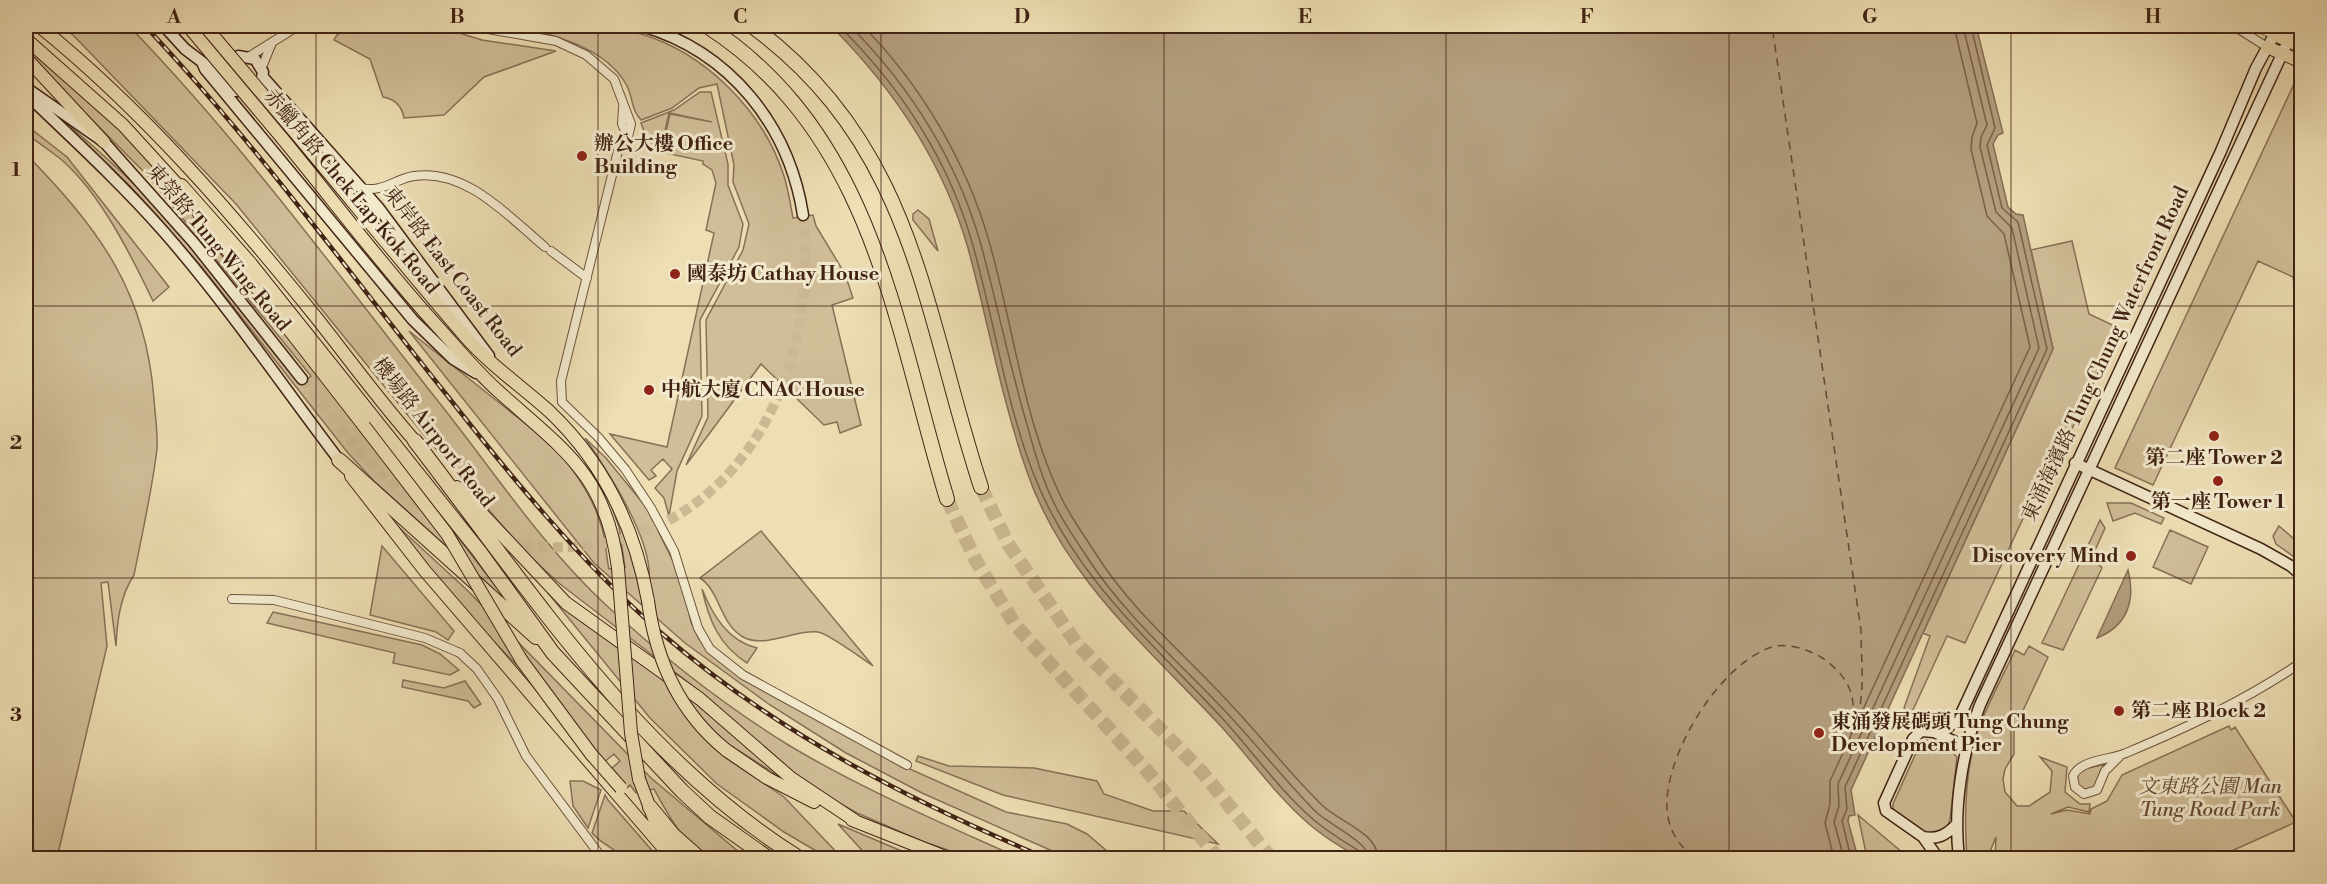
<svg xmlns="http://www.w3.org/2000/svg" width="2327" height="884" viewBox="0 0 2327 884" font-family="'Libre Bodoni','Noto Serif TC',serif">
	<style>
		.green { fill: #d0be98; stroke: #887056; stroke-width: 1.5 }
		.water { fill: #b39e7d; stroke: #856d53; stroke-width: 1.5 }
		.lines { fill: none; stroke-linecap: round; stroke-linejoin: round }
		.shore { stroke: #7a6048; stroke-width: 1.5 }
		.ferry { stroke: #634834; stroke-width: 1.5; stroke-dasharray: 8 6; stroke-linecap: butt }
		.secondary-tunnel { stroke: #cbb993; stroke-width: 10; stroke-dasharray: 10 5; stroke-linecap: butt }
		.highway-tunnel { stroke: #cbb993; stroke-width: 14; stroke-dasharray: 14 7; stroke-linecap: butt }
		.street-casing { stroke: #6c523c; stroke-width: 10 }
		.secondary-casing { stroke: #412314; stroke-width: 13 }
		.primary-casing { stroke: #412314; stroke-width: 14 }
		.highway-casing { stroke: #412314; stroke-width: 16 }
		.street { stroke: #f3eace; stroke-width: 8 }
		.secondary { stroke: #f3eace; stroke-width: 10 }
		.primary { stroke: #eddeb3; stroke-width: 12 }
		.highway { stroke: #eddeb3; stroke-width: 14 }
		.rail-casing { stroke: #412314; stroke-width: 4.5 }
		.rail { stroke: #f3eace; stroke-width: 2; stroke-dasharray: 7; stroke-linecap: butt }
		.primary-bridge-casing { stroke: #412314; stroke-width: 14; stroke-linecap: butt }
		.primary-bridge { stroke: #eddeb3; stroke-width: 12 }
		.grid { fill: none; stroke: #412314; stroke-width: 1.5; stroke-opacity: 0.55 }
		.poi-dot { fill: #8f2418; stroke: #f3eace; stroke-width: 2 }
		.labels { text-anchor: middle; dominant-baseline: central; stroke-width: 6; stroke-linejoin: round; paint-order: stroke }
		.poi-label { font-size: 20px; font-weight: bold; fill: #412314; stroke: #f3eace; text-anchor: start }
		.street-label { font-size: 20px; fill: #412314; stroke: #f3eace }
		.park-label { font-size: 20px; font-style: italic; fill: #654a35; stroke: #f3eace }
		.neatline { fill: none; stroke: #412314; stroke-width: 2 }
		.grid-label { font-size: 20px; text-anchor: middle; font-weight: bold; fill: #412314 }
	</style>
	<rect width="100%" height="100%" fill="#eddeb3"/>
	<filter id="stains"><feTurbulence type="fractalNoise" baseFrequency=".00333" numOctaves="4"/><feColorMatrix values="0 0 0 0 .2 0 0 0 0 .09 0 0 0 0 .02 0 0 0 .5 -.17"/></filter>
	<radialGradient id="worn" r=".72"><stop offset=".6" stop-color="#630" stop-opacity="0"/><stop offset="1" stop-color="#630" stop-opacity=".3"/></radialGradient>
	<!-- green -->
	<path class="green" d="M60,26h69c115,119 213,254 316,384 52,66 100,139 162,196 56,51 118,100 183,140 72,43 152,77 229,112h-47l-48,-16 -67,-29 -48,-27 -115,-99 -134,-103 -34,-31 -102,-118 -188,-231 -163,-169z
		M366,26h40l47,5 29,9 74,11 -72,26 -40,38 -40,3c-2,-12 -10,-19 -21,-21l-13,-38 -36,-19c5,-12 20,-13 32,-14z
		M509,26c43,0 89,-4 132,8 64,19 121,76 142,139 5,14 7,30 10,45l20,-3 3,11 29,48 8,24 -21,7 29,120 -21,8 -3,-11 -13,3 -63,-61 -75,101 22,-48 -2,-97 37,-70 6,-26 -16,-42 1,-17 -17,-81 -18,4 -27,20 -31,12c-10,-11 -8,-22 -14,-34 -20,-39 -79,-54 -118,-60z
		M26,44l95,87 56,61 67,95 11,6 119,136 134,173 -134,-121 -26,-28 -146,-186 -72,-81 -73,-71c35,30 70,60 101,94 51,55 96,116 142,175l11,-8 -163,-200 -122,-122z
		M2293,86l8,4v244l-8,-57 -35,-16 -105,224 -38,-17z
		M700,92h11l17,72v21l15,39 -4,23 -39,73 2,96 -25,55 -8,45 -5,-18 -9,-10 17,-19 -9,-10 -12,11 5,6 -7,4 -39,-46 57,13 47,-214 -8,-3 10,-47 -4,-13 -9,-6v-3l-42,-9 9,-38 42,8 -43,-9 -9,40 -10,-5 -9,-25 33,-13z
		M26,125l41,32 102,130 -16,14c-22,-46 -52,-106 -90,-140 -12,-10 -25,-18 -37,-28z
		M26,154c73,75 120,137 128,245 1,16 4,34 3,50 -5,42 -15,85 -23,126 -14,21 -17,47 -18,71l-8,-64 -7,1 6,63 -50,212h-31z
		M918,210l11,9 9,32 -25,-31v-6z
		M2072,241l17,73 30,14 -74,158 -6,-2 -74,159 -18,-7 -35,76 -8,-4 26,-72 -7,-3 130,-284 -22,-99z
		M409,331l142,113c22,24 42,52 51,84 4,13 4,28 7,41l16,-2 -6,-40 -12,-33 16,31 20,77c2,-7 5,-15 6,-22 4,-41 -42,-110 -64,-142l21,20 40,49 35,70 10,45 8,17 24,25 169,97 114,51 61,12 20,10 28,24h-47l-146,-65 -76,-40 -76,-48 -85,-62 -91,-80z
		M2107,503h24l33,15 -3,6 -26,-11 -22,8z
		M391,520l76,70 184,188 95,80c-11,0 -23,2 -33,0 -25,-4 -48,-49 -59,-69l-18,4 -6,-8 -6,6 -4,-13 -8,-10 8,-7 -6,-7 -16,13 -70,-91 -67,-67z
		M2100,520l5,8 -13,29 10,11 -39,82 -21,-7z
		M2279,526l22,19v17l-25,-18 -3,-8z
		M2170,530l38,17 -17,37 -38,-17z
		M761,531l112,135c-10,-7 -46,-33 -55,-34 -23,-3 -53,17 -75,5 -23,-13 -23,-46 -43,-59z
		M382,546l72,85 -6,9 -12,-8 -66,-17z
		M526,566l161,130 101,86 -58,-37 -7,11 61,41 58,61h-14l-44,-26 -67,-48 -67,-66z
		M702,589c11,27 26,52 55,59l-10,15c-28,-18 -38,-42 -45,-74z
		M273,612l149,33 18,9 19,16 -9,5 -57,-12 2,-10 -128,-30z
		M2029,646l19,11 -34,73v24l-9,15 -2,10 2,13 12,14h12l21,-14 2,-21 -12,-14 27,10 -2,25 15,12h10l-1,8 -21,-5 -17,7 16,-4 23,4 1,-5 16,-8 15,-26 107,-49 2,4 4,-3 61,95 -80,36h-221l1,-21 -5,12 2,9h-26c-3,-41 -2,-88 11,-128 10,-27 25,-54 37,-80l9,5z
		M403,680l41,8 21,-7 16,23 -7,4 -6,-7 -66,-14z
		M1926,740l26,12 5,5 -7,63c-9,30 -44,2 -57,-11v-5l27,-60z
		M918,756l31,10 85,2 63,13 7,13 49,17h31l34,33 -215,-49 -87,-34z
		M2106,764l-11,25 -12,1 -6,-7 1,-10 6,-4z
		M570,781h13l18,9 -13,38 -15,-22z
		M605,795l3,5 48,55 -8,3h-26c-8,-11 -21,-14 -30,-25z
		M1858,815l51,43h-42z
		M838,824l80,34h-49z"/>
	<!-- water -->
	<path class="water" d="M831,26h1145l27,107 -5,2 -5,9 15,63 8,7 7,1 30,134 -202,441 4,25 -6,1 -1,5 10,37h-498c-18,-10 -35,-20 -51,-34 -34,-29 -61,-69 -92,-102 -72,-77 -156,-148 -191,-253 -25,-72 -38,-147 -58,-221 -25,-86 -75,-160 -137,-222z
		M2128,570c8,31 -1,56 -31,68z"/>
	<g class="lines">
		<!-- shore -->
		<path class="shore" d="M839,26c62,61 111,136 134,220 21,74 32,152 59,224 40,106 117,169 191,249 30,33 57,72 91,101 14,12 29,21 45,31l3,7
			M850,26c60,60 108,136 131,219 16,58 28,118 45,176 8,29 16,59 30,86 8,16 19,32 29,47 38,60 93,107 141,158 30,32 58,67 88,98 13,14 54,31 55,48
			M863,26c58,59 103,135 126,215 24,83 35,184 75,262 9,17 21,34 32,51 37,59 92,103 138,154 30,32 57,67 88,97 17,17 55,27 56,53
			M1834,858l-9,-35 5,-19v-23l200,-434 -26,-113 -17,-18 -16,-67 1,-12 5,-14 -23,-97
			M1844,858l-10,-36 5,-16 -1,-22 201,-436 -27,-120 -16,-16 -16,-65 1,-10 6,-12 -24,-99
			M1851,858l-9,-37 5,-12 -2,-22 202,-438 -29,-127 -16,-14 -15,-63 8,-17 -24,-102"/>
		<!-- ferry -->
		<path class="ferry" d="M1694,858c-17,-14 -28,-32 -27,-55 0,-52 54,-140 105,-156 18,-5 42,4 56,15 27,22 28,41 23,73 16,-33 10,-70 10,-105l-89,-604"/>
		<!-- secondary-tunnel -->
		<path class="secondary-tunnel" d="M302,379c56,71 96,133 188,160
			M508,543c204,34 315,-144 295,-328"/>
		<!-- highway-tunnel -->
		<path class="highway-tunnel" d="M981,487l27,57 69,100 126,129 68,85
			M947,499l29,62 40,65 132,146 70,86"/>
		<defs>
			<path id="street" d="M471,26l85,15 30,14 28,24 17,45 -3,13 -10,14 -57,230 1,21 36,35 27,32 26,39 23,43 24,77 12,21 33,26 164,90
				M2234,26l33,21
				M2254,26l21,9
				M250,56l48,-30
				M262,67l9,-22
				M623,107l-1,17 6,13
				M361,188c21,5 34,-9 53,-12 52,-8 95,41 131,71
				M551,251l36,27
				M232,599l42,1 151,38 35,15 17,16 21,30 28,57 76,102
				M2119,757l-14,14 -8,19 -13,4 -9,-7 -2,-11c8,-17 38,-16 53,-23 62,-26 120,-53 176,-91"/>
			<path id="secondary" d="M164,26l21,23 41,31 9,11h17l9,-8 2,-11 -8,-13 -17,-3 -10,9
				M642,26c89,26 147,100 161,189
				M202,62l3,7 208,251 40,39 23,14
				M263,77l115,130 111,149
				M28,89l76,53 90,101 108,136
				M26,94c47,45 95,89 138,138 63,72 117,152 175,228
				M2075,463l186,86 30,17 11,10
				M1940,735l20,-19 261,-565 35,-83 23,-42
				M1923,837c14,3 23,-2 33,-12
				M1938,858l-15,-21 -37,-26 -2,-8 29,-64 8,-8 13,1 32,15
				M1959,858c-6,-49 3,-106 21,-153l315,-679"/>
			<path id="primary" d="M39,26c104,84 192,186 276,290 35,44 68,90 106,132
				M2275,35l27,12
				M26,39l97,86 63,69
				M2267,47l35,15
				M26,58l78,84
				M292,129c58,69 114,139 172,206 25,29 57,51 85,76 55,52 86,117 99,190
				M282,138c52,63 101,129 156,189 19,21 38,44 59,63 65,59 109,83 121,178
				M199,214l165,212
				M351,476l74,95 247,287
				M457,487l109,116 134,96 91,79 66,44
				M726,750l41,28 47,24
				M639,779l17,45 28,34
				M852,820l96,38"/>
			<path id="highway" d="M707,26c167,108 187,298 240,473
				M752,26c163,120 171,284 229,461
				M181,186l69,78 229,287 74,102 129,138 28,26 58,41
				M415,441c115,149 222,316 384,417
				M339,460l197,177
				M650,807l23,28 26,23
				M2297,858l5,-2"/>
		</defs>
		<!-- street casing -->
		<use href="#street" class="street-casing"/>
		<!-- secondary casing -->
		<use href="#secondary" class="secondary-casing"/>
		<!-- primary casing -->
		<use href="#primary" class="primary-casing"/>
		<!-- highway casing -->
		<use href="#highway" class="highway-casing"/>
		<!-- street -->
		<use href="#street" class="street"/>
		<!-- secondary -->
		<use href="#secondary" class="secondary"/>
		<!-- primary -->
		<use href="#primary" class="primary"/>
		<!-- highway -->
		<use href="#highway" class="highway"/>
		<defs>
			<path id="rail" d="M145,26c108,114 202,244 301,368 66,84 133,166 213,237 113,99 249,169 387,227"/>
		</defs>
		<!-- rail casing -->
		<use href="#rail" class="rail-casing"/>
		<!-- rail -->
		<use href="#rail" class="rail"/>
		<defs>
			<path id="primary-bridge" d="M188,26l94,112
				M205,26l87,103
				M364,426l83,108 75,127 69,93 30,34
				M618,568l13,165 8,46
				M648,601c8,60 31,111 78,149"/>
		</defs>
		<!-- primary-bridge casing -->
		<use href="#primary-bridge" class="primary-bridge-casing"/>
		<!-- primary-bridge -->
		<use href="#primary-bridge" class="primary-bridge"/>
	</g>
	<!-- grid -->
	<path class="grid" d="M316,26v832M598,26v832M881,26v832M1164,26v832M1446,26v832M1729,26v832M2011,26v832M26,306h2276M26,578h2276"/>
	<!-- markers -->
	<g class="poi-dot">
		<circle cx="582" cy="156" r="6"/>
		<circle cx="675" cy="274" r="6"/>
		<circle cx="649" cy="390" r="6"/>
		<circle cx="2214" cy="436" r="6"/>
		<circle cx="2218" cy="481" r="6"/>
		<circle cx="2131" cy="556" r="6"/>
		<circle cx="2119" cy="711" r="6"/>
		<circle cx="1819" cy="733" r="6"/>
	</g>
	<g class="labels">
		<!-- poi labels -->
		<g class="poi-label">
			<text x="594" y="144">辦公大樓 Office<tspan x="594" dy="23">Building</tspan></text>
			<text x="687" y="274">國泰坊 Cathay House</text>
			<text x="661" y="390">中航大廈 CNAC House</text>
			<text x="2214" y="458" text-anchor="middle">第二座 Tower 2</text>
			<text x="2218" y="502" text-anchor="middle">第一座 Tower 1</text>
			<text x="2119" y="556" text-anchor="end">Discovery Mind</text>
			<text x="2131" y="711">第二座 Block 2</text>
			<text x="1831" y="722">東涌發展碼頭 Tung Chung<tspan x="1831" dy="23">Development Pier</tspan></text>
		</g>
		<!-- street labels -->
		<g class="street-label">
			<text transform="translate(351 192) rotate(50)">赤鱲角路 Chek Lap Kok Road</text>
			<text transform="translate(218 248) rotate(50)">東榮路 Tung Wing Road</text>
			<text transform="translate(452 272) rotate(52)">東岸路 East Coast Road</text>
			<text transform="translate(2106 354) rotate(-65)">東涌海濱路 Tung Chung Waterfront Road</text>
			<text transform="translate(433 433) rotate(52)">機場路 Airport Road</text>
		</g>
		<!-- park labels -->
		<g class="park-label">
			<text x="2210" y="787">文東路公園 Man<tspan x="2210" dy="23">Tung Road Park</tspan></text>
		</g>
	</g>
	<!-- margin -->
	<rect width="2327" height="884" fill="none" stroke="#eddeb3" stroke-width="66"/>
	<rect x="33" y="33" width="2261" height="818" class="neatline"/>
	<g class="grid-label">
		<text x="174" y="23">A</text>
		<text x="457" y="23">B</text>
		<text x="740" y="23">C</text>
		<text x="1022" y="23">D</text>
		<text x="1305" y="23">E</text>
		<text x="1587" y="23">F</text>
		<text x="1870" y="23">G</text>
		<text x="2153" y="23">H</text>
		<text x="16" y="176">1</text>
		<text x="16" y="449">2</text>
		<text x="16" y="721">3</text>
	</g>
	<rect width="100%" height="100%" filter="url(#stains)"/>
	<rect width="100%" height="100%" fill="url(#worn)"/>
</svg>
